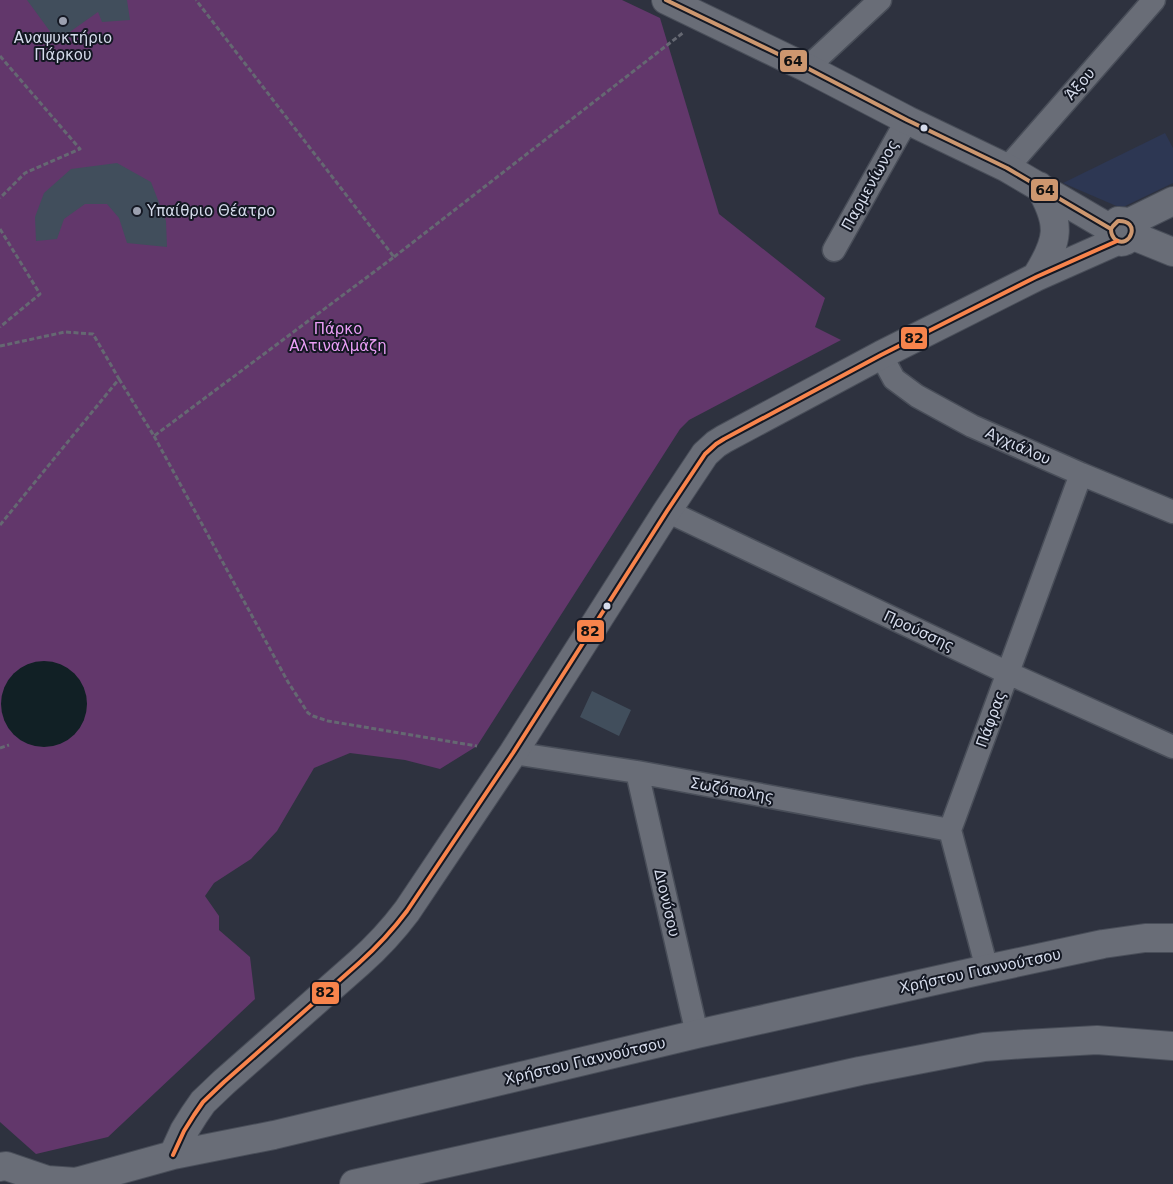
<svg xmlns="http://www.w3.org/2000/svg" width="1173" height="1184" viewBox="0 0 1173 1184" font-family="'DejaVu Sans',sans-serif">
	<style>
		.built { fill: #2d3753 }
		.green { fill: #62376b }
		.water { fill: #112025 }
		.building { fill: #414e5c }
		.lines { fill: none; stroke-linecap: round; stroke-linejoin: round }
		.minor-casing { stroke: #494e59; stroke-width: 25 }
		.tertiary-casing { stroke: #494e59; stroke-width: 30 }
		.path { stroke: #656872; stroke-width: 3; stroke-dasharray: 5 2.5; stroke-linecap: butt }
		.minor { stroke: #696d77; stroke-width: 22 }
		.tertiary { stroke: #696d77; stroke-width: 28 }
		.bus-1-casing { stroke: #141823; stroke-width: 8 }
		.bus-2-casing { stroke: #141823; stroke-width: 8 }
		.bus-1 { stroke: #cd976f; stroke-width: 4 }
		.bus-2 { stroke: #f8844c; stroke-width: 4 }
		.poi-dot { fill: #9ba0af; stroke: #141823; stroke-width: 2 }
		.bus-dot { fill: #d5dbeb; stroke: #141823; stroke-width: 2 }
		.labels { text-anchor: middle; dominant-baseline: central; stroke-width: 4; stroke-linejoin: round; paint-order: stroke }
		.poi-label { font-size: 15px; fill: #d5dbeb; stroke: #141823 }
		.street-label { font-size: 15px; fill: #d5dbeb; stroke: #141823 }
		.park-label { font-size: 15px; fill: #ea9ef6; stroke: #141823 }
		.line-badge { stroke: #141823; stroke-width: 2 }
		.pale-badge-label { font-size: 14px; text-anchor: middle; font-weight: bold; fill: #111 }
	</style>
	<rect width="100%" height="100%" fill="#2e323f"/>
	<!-- built -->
	<path class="built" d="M1165,133l8,15v35l-52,25 -58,-25z"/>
	<!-- green -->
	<path class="green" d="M0,0h622l38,18 59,196 106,84 -10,29 26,13 -152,80 -9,9 -203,317 -37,23 -35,-9 -55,-7 -36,15 -37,63 -26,28 -37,24 -9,13 14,20v14l31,27 5,42 -147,138 -72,17 -36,-32z"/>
	<!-- water -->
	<path class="water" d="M1 704a43 43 0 1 1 86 0a43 43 0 1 1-86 0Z"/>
	<!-- building -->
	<path class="building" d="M27,0h100l3,20 -28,2 -4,-10 -41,29z
		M117,163l34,19 15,39 1,26 -40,-4 -8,-25 -12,-14h-22l-21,15 -7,20 -21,2 -1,-24 9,-24 27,-24z
		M592,691l39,19 -12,26 -39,-19z"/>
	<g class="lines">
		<defs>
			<path id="minor" d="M807,68l73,-68
				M1007,168l147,-168
				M834,250l73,-130
				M881,355l13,24 23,17 55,30 109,48 92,38
				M667,511l341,162 165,74
				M513,753l124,19 313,58
				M637,772l60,262
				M987,969l-37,-139 131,-356"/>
			<path id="tertiary" d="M666,0l141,68 100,52 100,48 104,61c0,5 1,8 5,11 14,9 26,-20 2,-19l-5,5 -2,3
				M1128,223l45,-22
				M1131,235l42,17
				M1036,277c23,-37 26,-52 3,-91
				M173,1155l11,-24 10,-16 9,-13 21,-20 135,-119c18,-16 33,-32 48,-52l106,-158 154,-242 38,-57 11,-10 8,-5 157,-84 155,-78 81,-36
				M0,1167l6,-1 41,14 29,2 97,-27 101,-20 423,-101 290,-65 116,-25 42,-6h28
				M354,1184l506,-113 124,-24 41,-3 72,-4 76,6"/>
		</defs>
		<!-- minor casing -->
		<use href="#minor" class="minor-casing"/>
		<!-- tertiary casing -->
		<use href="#tertiary" class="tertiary-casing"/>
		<!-- path -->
		<path class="path" d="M0,56l80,93 -55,24 -25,25
			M0,229l40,65 -40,33
			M394,257l290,-225
			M0,346l65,-14 28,2 26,45 -119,146
			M119,379l35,57 240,-179 -198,-257
			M154,436l134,246 20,31 5,3 15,5 149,25
			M0,748l9,-3"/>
		<!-- minor -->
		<use href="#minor" class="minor"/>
		<!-- tertiary -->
		<use href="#tertiary" class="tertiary"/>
		<defs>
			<path id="bus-1" d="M666,0l141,68 100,52 100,48 104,61c0,5 1,8 5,11 14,9 26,-20 2,-19l-5,5 -2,3"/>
			<path id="bus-2" d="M173,1155l11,-24 10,-16 9,-13 21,-20 135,-119c18,-16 33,-32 48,-52l106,-158 154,-242 38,-57 11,-10 8,-5 157,-84 155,-78 81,-36"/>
		</defs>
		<!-- bus-1 casing -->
		<use href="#bus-1" class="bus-1-casing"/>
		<!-- bus-2 casing -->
		<use href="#bus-2" class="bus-2-casing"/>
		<!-- bus-1 -->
		<use href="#bus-1" class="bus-1"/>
		<!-- bus-2 -->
		<use href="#bus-2" class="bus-2"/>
	</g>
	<!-- markers -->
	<g class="poi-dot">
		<circle cx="63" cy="21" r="5"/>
		<circle cx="137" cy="211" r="5"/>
	</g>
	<g class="bus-dot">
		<circle cx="924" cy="128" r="4.5"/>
		<circle cx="607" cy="606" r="4.5"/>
	</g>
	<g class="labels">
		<!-- poi labels -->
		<g class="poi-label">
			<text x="63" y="38">Αναψυκτήριο<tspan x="63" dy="17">Πάρκου</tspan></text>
			<text x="147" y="211" text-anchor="start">Υπαίθριο Θέατρο</text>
		</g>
		<!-- street labels -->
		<g class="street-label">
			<text transform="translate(1080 84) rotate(-49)">Άξου</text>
			<text transform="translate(870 185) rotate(-61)">Παρμενίωνος</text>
			<text transform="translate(1018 446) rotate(24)">Αγχιάλου</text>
			<text transform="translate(919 631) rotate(25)">Προύσσης</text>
			<text transform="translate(991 719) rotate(-70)">Πάφρας</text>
			<text transform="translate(732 790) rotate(10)">Σωζόπολης</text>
			<text transform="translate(667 903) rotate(77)">Διονύσου</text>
			<text transform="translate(980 971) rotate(-12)">Χρήστου Γιαννούτσου</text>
			<text transform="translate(585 1061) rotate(-13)">Χρήστου Γιαννούτσου</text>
		</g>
		<!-- park labels -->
		<g class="park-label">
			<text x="338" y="329">Πάρκο<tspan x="338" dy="17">Αλτιναλμάζη</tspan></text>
		</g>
	</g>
	<g class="line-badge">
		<rect x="779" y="49" width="29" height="24" rx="5" fill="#cd976f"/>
		<rect x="1030" y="178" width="29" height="24" rx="5" fill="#cd976f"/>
		<rect x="900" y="326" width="28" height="24" rx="5" fill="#f8844c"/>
		<rect x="576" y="619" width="29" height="24" rx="5" fill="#f8844c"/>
		<rect x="311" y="981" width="29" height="24" rx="5" fill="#f8844c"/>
	</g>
	<g class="pale-badge-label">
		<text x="793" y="66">64</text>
		<text x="1045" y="195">64</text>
		<text x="914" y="343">82</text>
		<text x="590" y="636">82</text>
		<text x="325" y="997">82</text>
	</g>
</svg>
